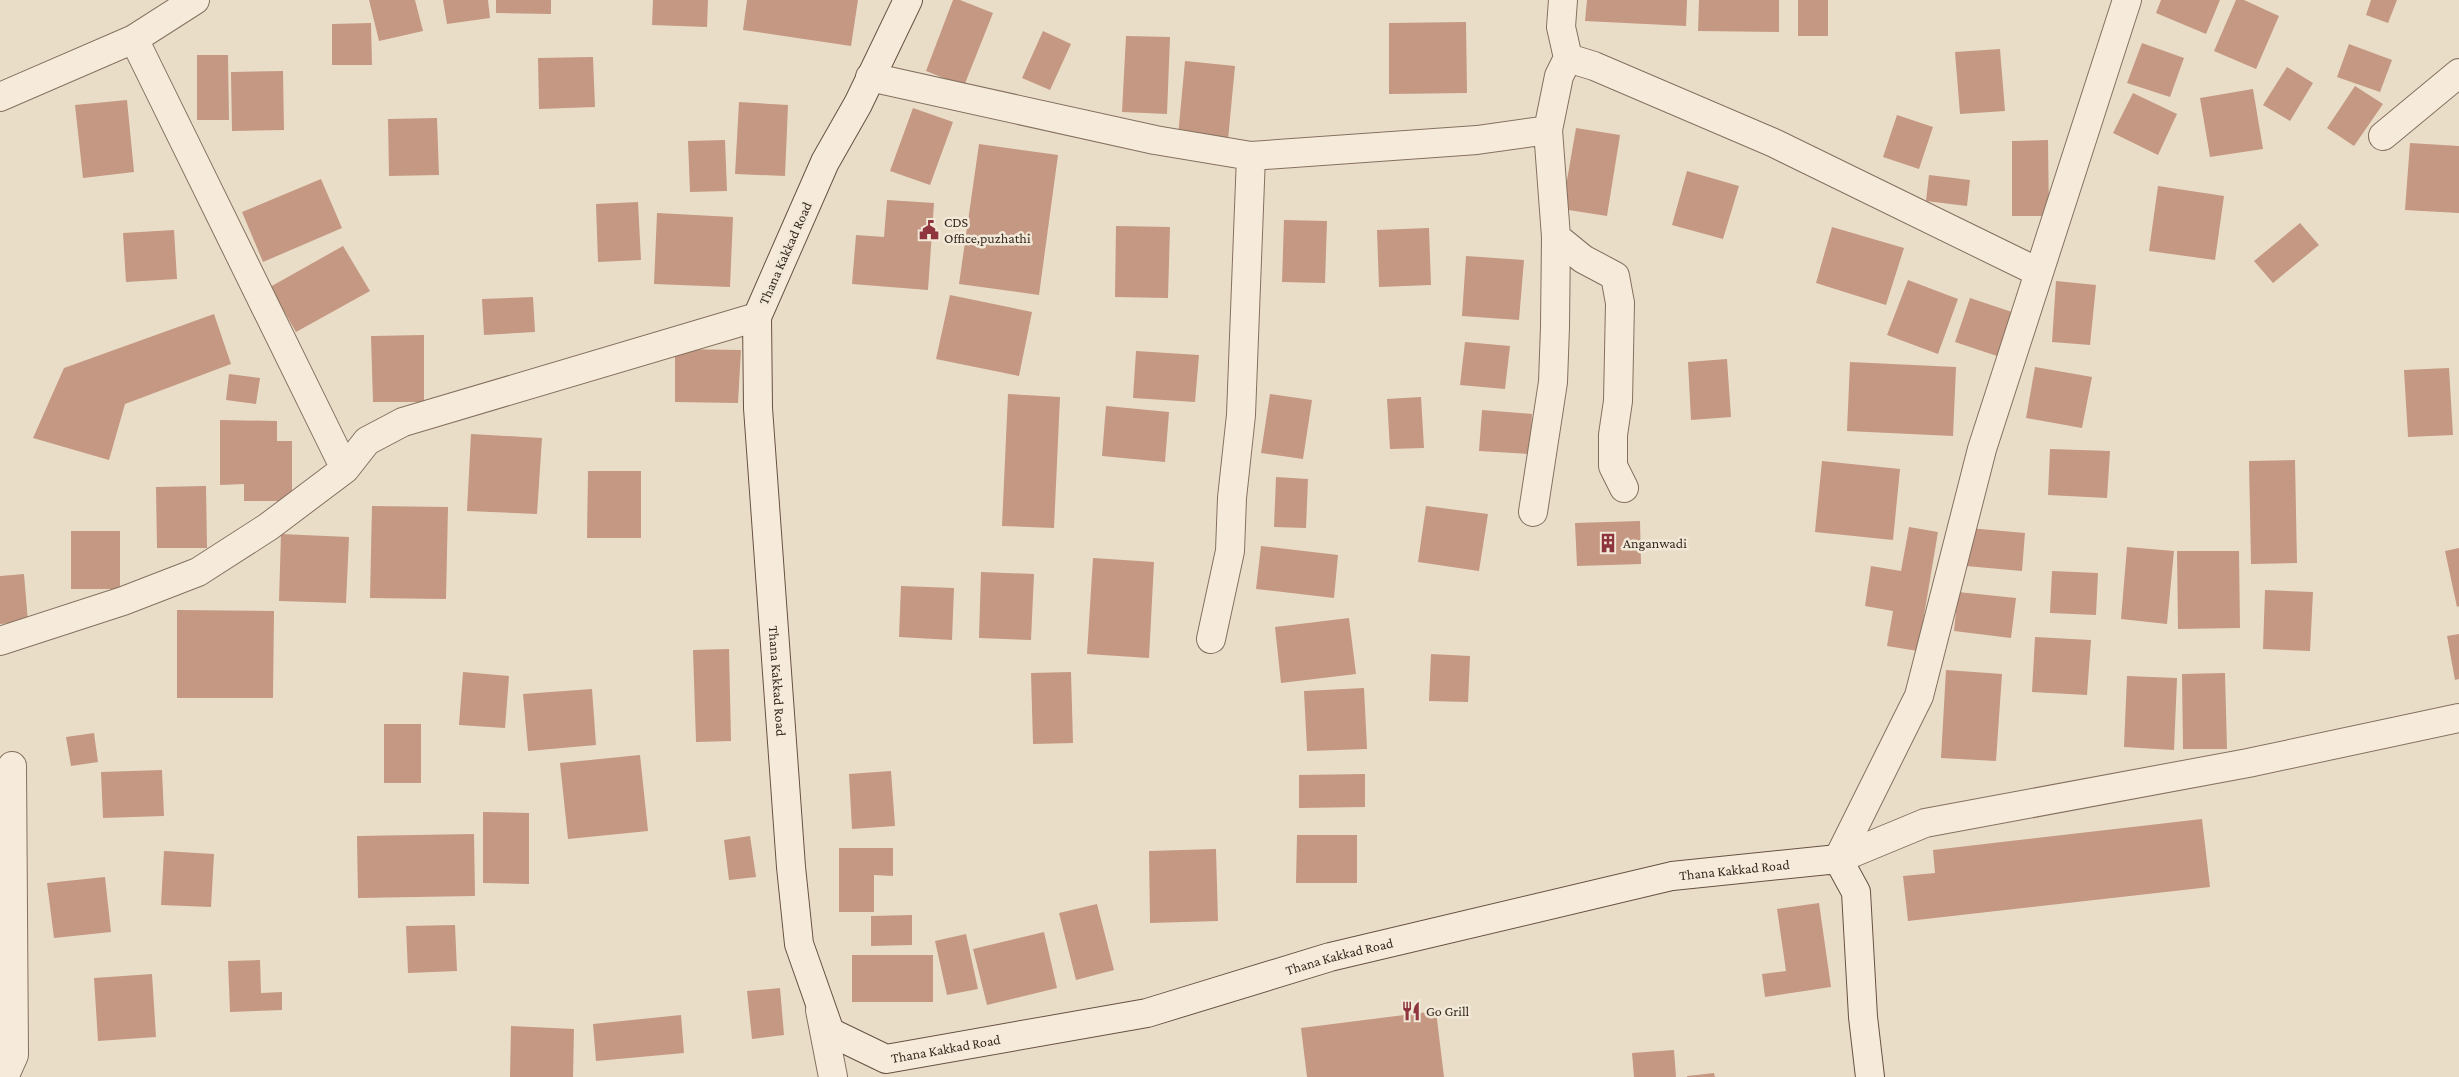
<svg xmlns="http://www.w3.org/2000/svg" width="2459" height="1077" viewBox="0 0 2459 1077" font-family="'Crimson Pro',serif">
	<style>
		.building { fill: #c49882 }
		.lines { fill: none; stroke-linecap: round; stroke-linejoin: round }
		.street-casing { stroke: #85705f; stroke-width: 30 }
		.secondary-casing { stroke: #675142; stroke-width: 30 }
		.street { stroke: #f6ebdb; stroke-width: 28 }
		.secondary { stroke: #f6ebdb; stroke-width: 28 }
		.labels { text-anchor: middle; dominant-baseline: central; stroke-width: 5; stroke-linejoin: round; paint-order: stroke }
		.poi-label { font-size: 14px; fill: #372a21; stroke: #f2e8d7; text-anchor: start }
		.street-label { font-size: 14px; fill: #372a21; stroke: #f2e8d7 }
	</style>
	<rect width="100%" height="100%" fill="#eaddc8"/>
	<!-- building -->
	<path class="building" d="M369,0h46l8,31 -44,10z
		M443,0h45l2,18 -43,6z
		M496,0h55v14l-55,-1z
		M653,0h55l-1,27 -55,-2z
		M747,0h111l-7,46 -108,-16z
		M953,0h7l33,13 -29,73 -38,-15z
		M1587,0h100l-1,26 -101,-5z
		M1699,0h80v32l-81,-1z
		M1798,0h30v36h-30z
		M2161,0h59l-14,34 -50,-21z
		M2236,0h8l35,16 -23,53 -42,-18z
		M2371,0h26l-9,23 -22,-8z
		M1466,22l1,71 -78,1v-71z
		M371,23l1,42h-40v-41z
		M1043,31l28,13 -21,46 -28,-12z
		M1126,36l44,1 -3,77 -45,-2z
		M2142,43l42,15 -14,39 -43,-14z
		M2349,44l43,16 -12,32 -43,-15z
		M2000,49l5,62 -45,3 -5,-62z
		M197,55h31l1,65h-32z
		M593,57l2,50 -56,2 -1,-51z
		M1185,61l50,5 -7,74 -50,-4z
		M2287,67l26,16 -23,38 -27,-16z
		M283,71l1,59 -52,1 -1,-59z
		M2355,86l28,18 -29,42 -27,-18z
		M2253,89l10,60 -53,8 -10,-59z
		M2133,93l44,21 -19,41 -45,-22z
		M127,100l7,72 -51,6 -8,-73z
		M739,102l49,3 -3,71 -50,-2z
		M913,108l40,14 -23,63 -40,-14z
		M1897,115l36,12 -14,42 -36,-12z
		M437,118l2,57 -50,1 -1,-57z
		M1576,128l44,7 -13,81 -45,-7z
		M725,140l2,51 -37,1 -2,-51z
		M2048,140l1,76h-37v-75z
		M2410,143l49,3v67l-54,-3z
		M979,144l79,11 -19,140 -80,-11z
		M1687,171l52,15 -16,53 -51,-14z
		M1929,175l41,5 -3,26 -41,-5z
		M321,179l21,49 -79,34 -21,-50z
		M2158,186l66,10 -9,64 -66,-9z
		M887,200l47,3 -6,87 -76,-6 4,-49 28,2z
		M638,202l3,58 -43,2 -2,-58z
		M657,213l76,4 -3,70 -76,-3z
		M1284,220l43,1 -2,62 -43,-1z
		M2300,223l19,22 -46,38 -19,-22z
		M1116,226l54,1 -2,71 -53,-1z
		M1832,227l72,21 -18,57 -70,-22z
		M1429,228l2,57 -52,2 -2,-57z
		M174,230l3,49 -51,3 -3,-49z
		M343,246l27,45 -74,41 -26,-45z
		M1466,256l58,4 -5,60 -57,-4z
		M1908,280l50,19 -20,55 -51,-19z
		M2056,281l40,4 -6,60 -38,-3z
		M950,295l82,17 -13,64 -83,-17z
		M533,297l2,35 -51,3 -2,-36z
		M1970,298l48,16 -15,44 -48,-16z
		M214,314l17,50 -106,40 -16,56 -76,-22 31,-70z
		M424,335v67h-51l-2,-66z
		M1465,342l45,4 -5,43 -45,-4z
		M675,349l66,1 -3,53 -63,-1z
		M1136,351l63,4 -4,47 -62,-4z
		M1727,359l4,58 -40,3 -3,-58z
		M1850,362l106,5 -3,69 -106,-5z
		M2035,367l57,10 -10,51 -56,-10z
		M2449,368l4,67 -45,2 -4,-67z
		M229,374l31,4 -4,26 -30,-4z
		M1008,394l52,3 -6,131 -52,-2z
		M1270,394l42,6 -9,59 -42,-6z
		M1421,397l3,51 -34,1 -3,-50z
		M1106,406l63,6 -4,50 -63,-6z
		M1482,410l50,4 -2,40 -51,-3z
		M220,420l57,1v20h15v60h-48v-17l-24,1z
		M471,434l71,4 -5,76 -70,-3z
		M2050,449l60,2 -3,47 -59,-3z
		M2295,460l2,103 -46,1 -2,-103z
		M1822,461l78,8 -7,71 -78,-8z
		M588,471h53v67h-54z
		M1276,477l32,2 -2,49 -32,-1z
		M206,486l1,62h-50l-1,-61z
		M372,506l76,1 -2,92 -76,-1z
		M1426,506l62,8 -9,57 -61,-9z
		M1640,521l1,43 -64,2 -2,-43z
		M1909,527l29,5 -20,119 -31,-5 6,-35 -28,-5 6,-40 30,5z
		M1969,528l56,5 -3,38 -56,-5z
		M71,531h49v58h-49z
		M281,534l68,3 -3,66 -67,-2z
		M1261,546l77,9 -4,43 -78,-9z
		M2127,547l47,4 -7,73 -46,-5z
		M2459,548v58l-2,1 -12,-56z
		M2177,551h62l1,77 -62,1z
		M1093,558l61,4 -5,96 -62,-4z
		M2052,571l46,2 -2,42 -46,-2z
		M981,572l53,2 -3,66 -52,-2z
		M24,574l4,48 -28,2v-48z
		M901,586l53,2 -2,52 -53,-3z
		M2265,590l48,2 -3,59 -47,-2z
		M1958,592l58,6 -5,40 -57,-7z
		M177,610l97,1 -1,87h-96z
		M1349,618l7,56 -75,9 -6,-56z
		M2459,634v45l-4,1 -8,-44z
		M2035,637l56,3 -4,55 -55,-3z
		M729,649l2,92 -35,1 -3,-92z
		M1431,654l39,2 -2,46 -39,-1z
		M1946,670l56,4 -6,87 -55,-3z
		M463,672l46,4 -4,52 -46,-3z
		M1071,672l2,71 -40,1 -2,-71z
		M2225,673l2,76h-44l-1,-75z
		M2127,676l50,2 -3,72 -50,-3z
		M1364,688l3,61 -60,2 -3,-60z
		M592,689l4,56 -68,6 -5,-57z
		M384,724h37v59h-37z
		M94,733l4,29 -27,4 -5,-29z
		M640,755l8,76 -80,8 -8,-76z
		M162,770l2,46 -61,2 -2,-46z
		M891,771l4,55 -43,3 -3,-55z
		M1365,774v33l-66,1v-33z
		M483,812l46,1v71l-46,-1z
		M2202,819l8,68 -302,34 -5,-45 32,-3 -2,-23z
		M474,834l1,62 -117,2 -1,-62z
		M1297,835h60v48h-61z
		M750,836l6,41 -27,3 -5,-40z
		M839,848h54v28l-19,-1v37h-35z
		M1216,849l2,72 -68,2 -1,-72z
		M164,851l50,3 -3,53 -50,-2z
		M105,877l6,55 -57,6 -7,-55z
		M1819,903l12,84 -66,10 -3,-23 24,-3 -9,-62z
		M1097,904l17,66 -38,10 -17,-67z
		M912,915v30l-41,1v-30z
		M455,925l2,46 -49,2 -2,-47z
		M1044,932l13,56 -70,17 -14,-56z
		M966,934l12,55 -31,6 -12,-54z
		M852,955h81v47h-81z
		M260,960l1,33 21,-1v18l-52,2 -2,-51z
		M152,974l4,63 -58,4 -4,-63z
		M780,988l4,47 -32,4 -5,-48z
		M1436,1011l8,66h-137l-6,-49z
		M681,1015l3,38 -88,8 -3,-37z
		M511,1026l63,3 -1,48h-63z
		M1674,1050l2,27h-42l-2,-24z
		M1714,1073l1,4h-28v-1z"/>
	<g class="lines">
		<defs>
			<path id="street" d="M1563,0l-2,27 7,31
				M134,39l211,430
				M870,77l285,63 96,16 226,-16 71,-10 11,-54 9,-18 26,8 180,77 264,129
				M0,97l134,-58 61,-39
				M2383,136l76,-63
				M1556,237l27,22 32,17 5,27 -2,98 -5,34v31l11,22
				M1533,512l20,-130 2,-55 1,-90 -8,-107
				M1211,639l19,-88 2,-53 9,-83 10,-259
				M0,641l123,-40 75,-29 70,-45 77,-58 22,-28 36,-19 354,-105
				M1838,859l81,-163 63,-247 145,-449
				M1838,859l87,-36 323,-60 211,-45
				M820,1010l13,67
				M0,1073h6l8,-18 -2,-289"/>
			<g id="secondary">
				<path id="s1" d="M908,0l-50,104 -33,58 -68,155 1,91 33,459 8,77 31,88 56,27 261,-46 183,-56 342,-81 166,-17 18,33 7,125 7,60"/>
			</g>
		</defs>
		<!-- street casing -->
		<use href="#street" class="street-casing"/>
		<!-- secondary casing -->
		<use href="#secondary" class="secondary-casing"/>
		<!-- street -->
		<use href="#street" class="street"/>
		<!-- secondary -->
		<use href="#secondary" class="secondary"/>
	</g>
	<!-- icons -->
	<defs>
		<symbol id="civic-bare" viewBox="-9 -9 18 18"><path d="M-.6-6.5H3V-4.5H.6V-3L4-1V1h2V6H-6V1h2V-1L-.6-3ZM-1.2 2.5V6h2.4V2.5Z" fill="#8e353d" stroke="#f2e8d7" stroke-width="2.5" paint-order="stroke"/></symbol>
		<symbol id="building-bare" viewBox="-9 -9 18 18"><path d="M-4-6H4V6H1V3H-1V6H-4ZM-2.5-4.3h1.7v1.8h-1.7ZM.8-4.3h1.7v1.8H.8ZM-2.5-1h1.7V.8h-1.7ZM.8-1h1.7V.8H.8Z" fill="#8e353d" stroke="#f2e8d7" stroke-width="2.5" paint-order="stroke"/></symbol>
		<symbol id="restaurant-bare" viewBox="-9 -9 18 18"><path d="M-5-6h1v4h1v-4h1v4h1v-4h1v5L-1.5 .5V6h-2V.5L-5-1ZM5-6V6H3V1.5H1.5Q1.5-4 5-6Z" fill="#8e353d" stroke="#f2e8d7" stroke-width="2.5" paint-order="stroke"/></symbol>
	</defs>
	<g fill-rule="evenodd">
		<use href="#civic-bare" x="915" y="216" width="28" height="28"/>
		<use href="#building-bare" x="1594" y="529" width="28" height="28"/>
		<use href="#restaurant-bare" x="1397" y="997" width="28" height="28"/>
	</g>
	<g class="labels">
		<!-- poi labels -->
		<g class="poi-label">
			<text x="944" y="222">CDS<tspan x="944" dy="16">Office,puzhathi</tspan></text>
			<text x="1623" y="543">Anganwadi</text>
			<text x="1426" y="1011">Go Grill</text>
		</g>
		<!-- street labels -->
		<g class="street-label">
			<text transform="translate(785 253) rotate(-66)">Thana Kakkad Road</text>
			<text stroke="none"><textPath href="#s1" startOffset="716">Thana Kakkad Road</textPath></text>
			<text stroke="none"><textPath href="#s1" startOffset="2006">Thana Kakkad Road</textPath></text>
			<text stroke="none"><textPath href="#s1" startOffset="1601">Thana Kakkad Road</textPath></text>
			<text stroke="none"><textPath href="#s1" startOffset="1196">Thana Kakkad Road</textPath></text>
		</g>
	</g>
</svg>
